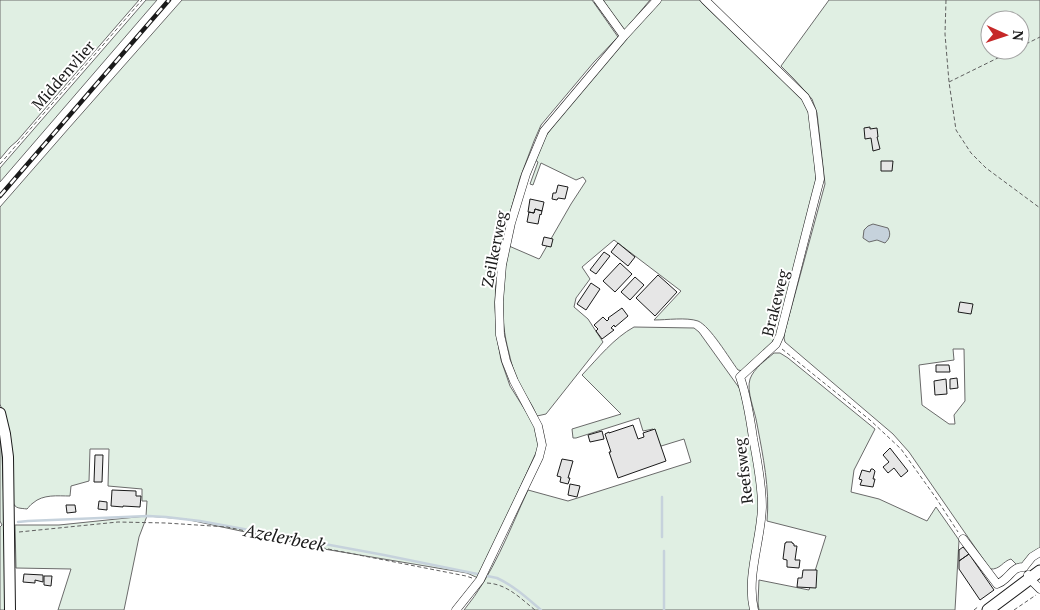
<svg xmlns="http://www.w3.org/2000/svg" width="1040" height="610" viewBox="0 0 1040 610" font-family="'PT Serif',serif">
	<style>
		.green { fill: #e0efe3; stroke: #6a6a6a; fill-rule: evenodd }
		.water { fill: #c6d2dc; stroke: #6a6a6a }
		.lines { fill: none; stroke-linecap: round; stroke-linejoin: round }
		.stream { stroke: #c6d2dc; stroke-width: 2.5 }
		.building { fill: #e6e6e6; stroke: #1a1a1a }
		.street-casing { stroke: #1a1a1a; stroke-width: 9 }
		.secondary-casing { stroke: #1a1a1a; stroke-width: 12 }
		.primary-casing { stroke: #1a1a1a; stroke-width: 13 }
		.path { stroke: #5f5f5f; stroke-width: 1; stroke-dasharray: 4 2.5; stroke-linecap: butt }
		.street { stroke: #fff; stroke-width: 8 }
		.secondary { stroke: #fff; stroke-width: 10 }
		.primary { stroke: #fff; stroke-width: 11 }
		.rail-casing { stroke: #1a1a1a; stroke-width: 4.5 }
		.rail { stroke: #fff; stroke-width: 2.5; stroke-dasharray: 8; stroke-linecap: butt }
		.labels { text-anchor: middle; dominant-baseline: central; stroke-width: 4; stroke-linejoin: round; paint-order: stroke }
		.street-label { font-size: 16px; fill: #1a1a1a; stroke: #fff }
		.water-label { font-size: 18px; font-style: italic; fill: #1a1a1a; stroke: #fff }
	</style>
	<rect width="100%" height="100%" fill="#fff"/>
	<!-- green -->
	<path class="green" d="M0,0h139l-122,141 -7,6 -10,12z
		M146,0h11l-157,182v-14z
		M182,0h410l26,37 -24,25 -53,63 -7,16 -14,37 -12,42 -9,34 -3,20 -1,33 2,31 4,22 9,26 25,40 4,20 -45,99 -16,33 -11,-5 -143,-24 -139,-30 -38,-3 -8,21 -15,73h-66l13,-41 -55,-1 -1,-43h44l87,-9 1,-15h-5v-12l-34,-3 1,-37h-19l-1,32 -18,5 -1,10c-12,0 -27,-2 -37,7 -3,2 -4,4 -6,6 -7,-1 -12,0 -14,-7l-7,-80 -6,-18v-197l69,-79z
		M603,0h47l-26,31z
		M659,0h40l106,102c9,24 9,54 11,79l-39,152 -7,13 -27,25 -5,-1c-9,-12 -28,-44 -40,-49 -12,-4 -31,-1 -44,-1l27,-29 -67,-51 -32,27 8,12 -14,19 -2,9 14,12 15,23 -57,72 -9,2c-5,-13 -13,-22 -19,-34 -4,-9 -7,-20 -9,-29 -10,-37 -7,-70 0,-107l30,13 1,-1 31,-54 15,-23 -3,-4 -7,3 -35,-17 -8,22 -3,-1 8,-22 -3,-2 10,-23 23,-31z
		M829,0h211v550l-22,16 -7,-7c-8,2 -11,11 -21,10l-81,-117 -16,-18 -108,-92 -1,-4 1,-7 40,-147 -8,-71 -5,-14 -18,-20 -13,-13zM990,20h30v30h-30zM953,349h11l1,52 -11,14 1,9h-6l-27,-19 -3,-40 35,-5z
		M634,327l60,1 5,4 41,57 13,54 7,67 -8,100h-288c29,-35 45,-79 64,-120l40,11 123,-39 -7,-23 -26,8 -5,-18 -10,2 -4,-13 -63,20h-3l-1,-9 49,-15 -39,-39c16,-17 32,-37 52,-48z
		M774,353h6l8,5 87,71 -21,41 -3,22 28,7 48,22 9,-14 23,33 -4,70h-196l-1,-7 1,-23 50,10 17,-54 -59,-15c3,-32 -4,-65 -10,-97 -2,-13 -11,-33 -7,-45 4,-11 16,-19 24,-26z
		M0,438l2,16 3,74 1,82h-6v-83l2,-2 -2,-4z"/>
	<!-- water -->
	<path class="water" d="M873,224l15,4c3,6 2,10 -3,15l-8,-3 -8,2 -6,-4 1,-8 4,-4z"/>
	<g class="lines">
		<!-- stream -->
		<path class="stream" d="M662,497v40
			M18,522l10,-1 120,-5 18,1 34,4 184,34 113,23c17,8 30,20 44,32
			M664,610v-59"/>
	</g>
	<!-- building -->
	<path class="building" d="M870,127v2l7,-1 1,9h-1l3,12 -7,2 -2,-13 -6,1 -1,-11z
		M881,161h12l-1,10h-11z
		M558,185l10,2 -3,12 -7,-1 -1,2 -5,-1 1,-6h3z
		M530,199l14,3 -2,9 -7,-2 -1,4 -6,-1z
		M535,209l7,2 -1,4 -1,-1 -2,10 -11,-2 2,-10 5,1z
		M544,237l9,2 -2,8 -9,-2z
		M618,243l17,14 -7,9 -17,-14z
		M604,252l6,4 -14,18 -6,-4z
		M620,263l12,11 -17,18 -12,-11z
		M658,275l19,17 -22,24 -19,-18z
		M635,277l9,8 -14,15 -9,-8z
		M591,283l9,6 -14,21 -9,-6z
		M960,302l13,2 -2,10 -13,-2z
		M622,308l6,8 -13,11 -1,-2 -3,3 3,2 -12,9 -6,-8 2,-2 -4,-4 9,-8 4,4 2,-2 -1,-1z
		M936,365h13l1,7h-14z
		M957,378l1,10 -8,1v-10z
		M946,379l1,15 -12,1 -1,-14z
		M633,425l5,14 6,-2 -1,-4 12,-4 11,32 -48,17 -9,-26h2l-6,-18 4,-2v1z
		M602,431l2,8 -14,3 -2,-7z
		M890,448l18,23 -7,6 -7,-9 -6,5 -5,-6 6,-5 -6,-7z
		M95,455h8l-1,27h-8z
		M562,459l11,2 -5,17h2l-2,6 -8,-2 1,-5 -4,-1z
		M871,469h2l2,2 -2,8h2l-2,8 -13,-2 2,-5 -3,-1 3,-9 8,2z
		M570,484l10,2 -3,11 -9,-2z
		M112,490l24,1v5h5l-1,11 -17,-1v1l-12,-1z
		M99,501l8,1v8l-9,-1z
		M66,505h9l1,7 -9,1z
		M786,542h6v1l2,1v2h3l-2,14h5l-1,8 -12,-1v-7l-4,-1 2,-16h1z
		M963,547l6,7 -10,7v-11z
		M969,554l25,36 -14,10 -21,-31v-8z
		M803,570h14l-1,18 -19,-1 1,-9h4z
		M24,574l19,1v7l-8,-2v3l-12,-1z
		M44,576h8l-1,10 -7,-1z"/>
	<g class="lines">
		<defs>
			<path id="street" d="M598,0l26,36
				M705,0l100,97 7,14 7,58 1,10 -5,19 -35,137 -4,9 -36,33c7,20 10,40 13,61 4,22 9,45 9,69 -1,34 -16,69 -8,103
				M963,539l34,45c3,-1 6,-3 8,-5 7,-6 9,-12 19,-12
				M1024,567l8,-10 8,-5
				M1028,575l2,4 10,10
				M456,610l24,-30 59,-123 3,-12 -4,-19 -24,-45 -8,-20 -6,-26 -1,-33 3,-37 9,-42 15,-49 18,-43 80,-95 33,-36"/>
			<path id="secondary" d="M0,413l5,21 3,23 2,153"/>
			<path id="primary" d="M988,610l52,-39"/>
		</defs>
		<!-- street casing -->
		<use href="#street" class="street-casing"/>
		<!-- secondary casing -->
		<use href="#secondary" class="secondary-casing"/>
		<!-- primary casing -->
		<use href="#primary" class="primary-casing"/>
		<!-- path -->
		<path class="path" d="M946,0l-1,34 4,48 7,48 15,23 15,15 54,40
			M1020,47l20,-10
			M949,82l65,-32
			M0,164l142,-164
			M782,349l88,71 31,29 35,49 22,34
			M19,532l99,-10 48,1 61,4 101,22 138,27 6,2
			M487,583c20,1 33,15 48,27
			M974,610l5,-4
			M1014,610l22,-15"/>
		<!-- street -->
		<use href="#street" class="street"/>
		<!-- secondary -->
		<use href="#secondary" class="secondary"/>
		<!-- primary -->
		<use href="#primary" class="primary"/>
		<defs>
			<path id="rail" d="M0,196l169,-196"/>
		</defs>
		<!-- rail casing -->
		<use href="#rail" class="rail-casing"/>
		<!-- rail -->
		<use href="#rail" class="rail"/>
	</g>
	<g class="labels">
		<!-- street labels -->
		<g class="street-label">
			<text transform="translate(63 75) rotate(-49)">Middenvlier</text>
			<text transform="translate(494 249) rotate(-79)">Zeilkerweg</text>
			<text transform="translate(775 303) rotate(-76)">Brakeweg</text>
			<text transform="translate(743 471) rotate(-97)">Reefsweg</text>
		</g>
		<!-- water labels -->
		<g class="water-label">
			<text transform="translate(285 537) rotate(11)">Azelerbeek</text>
		</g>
	</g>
	<!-- north arrow -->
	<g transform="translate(1005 35) rotate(93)"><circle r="24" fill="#ffffff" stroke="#a3a3a3"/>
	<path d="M0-4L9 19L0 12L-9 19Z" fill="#c62828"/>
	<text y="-8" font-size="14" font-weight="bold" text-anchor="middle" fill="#1a1a1a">N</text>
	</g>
</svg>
